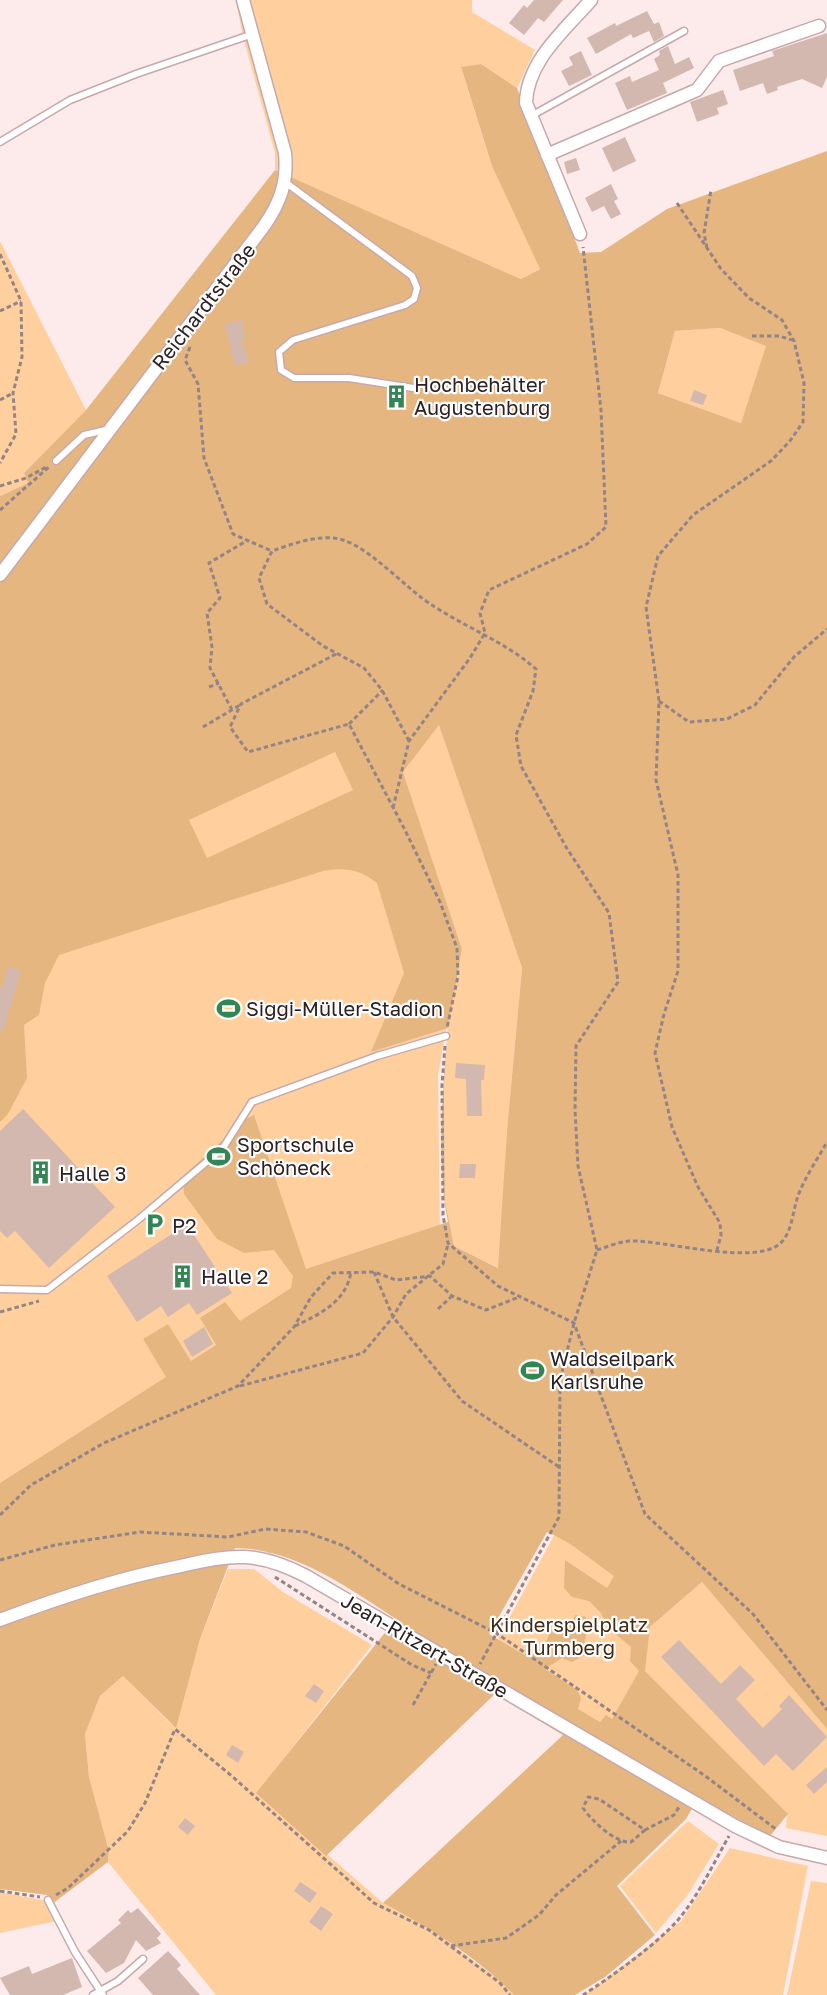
<svg xmlns="http://www.w3.org/2000/svg" width="827" height="1995" viewBox="0 0 827 1995" font-family="'Golos Text',sans-serif">
	<style>
		.green { fill: #ffd09e }
		.forest { fill: #e6b681; fill-rule: evenodd }
		.building { fill: #d3b8af }
		.lines { fill: none; stroke-linecap: round; stroke-linejoin: round }
		.lane-casing { stroke: #c6a9ac; stroke-width: 9 }
		.street-casing { stroke: #c6a9ac; stroke-width: 15 }
		.path { stroke: #938485; stroke-width: 3; stroke-dasharray: 4.5 3; stroke-linecap: butt }
		.lane { stroke: #fff; stroke-width: 6 }
		.street { stroke: #fff; stroke-width: 12 }
		.labels { text-anchor: middle; dominant-baseline: central; stroke-width: 4.5; stroke-linejoin: round; paint-order: stroke }
		.street-label { font-size: 20px; fill: #2d2223; stroke: #fcfcfc }
		.poi-label { font-size: 20px; fill: #2d2223; stroke: #fcfcfc; text-anchor: start }
		.park-label { font-size: 20px; fill: #402b13; stroke: #fcfcfc }
	</style>
	<rect width="100%" height="100%" fill="#fdeaeb"/>
	<!-- green -->
	<path class="green" d="M236,0h236v12l63,38 -18,38 -36,-24 -20,4 31,98 49,102 -20,11 -246,-109v-17l-33,-120z
		M0,241l86,169 -62,63 4,10 -28,13z
		M720,328l47,18 -26,77 -83,-30 17,-62z
		M439,724l83,244 -15,162 -8,138 -45,-22 -9,-45 -1,-112 4,-61 14,-79 -59,-177z
		M343,731l110,257 -15,88 2,159 -440,279v-551l246,-203z
		M574,1499l76,128 52,-45 125,147v107l-41,-8 1,-14 -180,-85 -118,-74z
		M228,1569h26l29,23 89,53 -115,148 126,110 47,25 69,52 15,15h-298l-108,-133 1,-11 -20,-74 -4,-43 15,-38 23,-20 49,49 28,-86z
		M688,1821l31,23 -32,52 -31,37 -36,-47z
		M730,1848l78,18 -25,129h-198l96,-74z
		M811,1881l16,2v112h-40z
		M0,1892l47,9 10,20 -57,12z"/>
	<!-- forest -->
	<path class="forest" d="M481,64l36,24 63,165 21,-1 66,-43 160,-58v1578l-125,-147 -52,45 -5,44 143,143 -18,22 -72,-38 -12,21 -69,67 38,49 -50,42 -30,18h-61c-37,-38 -84,-67 -131,-92l180,-168 -68,-41 -169,162 -70,-63 140,-174c-49,-32 -101,-70 -161,-71l-35,91 -24,89 -53,-52 -23,20 -15,38 4,43 20,74 -1,11 -56,42 -5,-9 -47,-6v-406l166,-106 -23,-38 25,-15 23,37 25,-16 -16,-27 25,-16 15,19 51,-33 2,-12 -19,-26 -30,3 -27,-14 -33,-45 -1,-18 63,-57 8,-4 52,154 142,-47c-12,-60 -5,-132 0,-194l-77,24 33,-79 -27,-90c-17,-14 -33,-16 -54,-12l-264,84 -14,28 -6,32 -15,10 3,53 -19,36 -8,8v-626l28,-13 -4,-10 62,-63 189,-240 246,109 19,-10 -48,-103 -31,-99zM720,328l46,18 -25,77 -83,-30 17,-62zM439,725l83,243 -15,162 -9,138 -44,-22 -9,-45 -1,-112 4,-61 14,-79 -59,-177zM335,752l18,38 -146,68 -18,-38zM547,1532c25,10 45,29 67,44l-7,12 -42,-28 -1,28 8,9 17,4 12,12 9,17 21,17 -1,14 9,10 -27,48 -6,-4 -6,7 -22,-13 3,-11 -4,-8 -32,-21 17,-11 10,4 13,-7c-3,-14 5,-23 1,-38l-11,-2 -5,10 -20,5c-2,12 -11,24 -22,27l-39,-23z"/>
	<!-- building -->
	<path class="building" d="M534,0h29l-19,22 -6,-4 -14,17 -15,-12 15,-18 3,3z
		M647,11l7,13 5,-2 5,14 -10,6 -5,-11 -16,7 -2,-4 -35,20 -9,-16 28,-15 1,3z
		M827,33v44l-5,11 -20,-9 -25,8 1,3 -11,4 -4,-11 -23,8 -7,-21 41,-14 -2,-5z
		M668,46l7,18 14,-7 5,11 -31,15 4,10 -40,17 -12,-27 15,-7 2,6 27,-12 -5,-11 6,-4 -1,-4z
		M581,51l11,24 -23,11 -8,-15 12,-6 -4,-8z
		M723,90l5,14 -11,4 2,6 -22,8 -7,-20z
		M625,137l11,24 -23,11 -11,-24z
		M576,158l4,12 -13,4 -3,-12z
		M611,184l7,15 -4,2 7,13 -10,5 -7,-13 -12,6 -7,-14z
		M241,320l5,18 -5,1 8,23 -14,4 -10,-42z
		M387,389l18,3 -2,12 -18,-3z
		M694,390l13,5 -4,10 -13,-4z
		M8,967l13,3 -18,62h-3v-46l3,1z
		M456,1063l29,2 -1,15h-3l1,36h-15l-1,-37 -11,-1z
		M23,1109l92,98 -66,61 -34,-37 -8,7 -7,-7v-100z
		M460,1164h16l-1,14h-16z
		M187,1224l45,69 -35,22 -8,-12 -21,14 -7,-11 -24,16 -30,-46z
		M204,1327l9,17 -21,13 -9,-16z
		M679,1640l42,44 19,-19 15,15 -19,19 27,29 19,-19 -3,-3 10,-11 38,42 -34,34 -17,-17 -12,12 -103,-109z
		M314,1684l10,7 -8,12 -11,-7z
		M232,1745l12,7 -6,11 -12,-8z
		M827,1767v15l-13,12 -8,-9z
		M185,1818l10,8 -7,9 -10,-8z
		M300,1882l17,11 -7,10 -16,-12z
		M321,1906l12,8 -12,17 -12,-9z
		M138,1908l23,26 -4,4 4,5 -15,8 -10,-11 -12,23 -18,10 -19,-22 34,-28 -3,-3 10,-10 3,3z
		M168,1951l13,14 -4,4 23,26h-47l-15,-17z
		M72,1958l10,29 -19,8h-53l-10,-17 29,-12 3,8z"/>
	<g class="lines">
		<defs>
			<path id="lane" d="M531,116l153,-85
				M0,142l70,-42 66,-26 117,-40
				M285,182l127,94 5,12 -3,11 -9,6 -112,35 -14,12 2,18 13,8h55l64,10
				M56,461l28,-26 26,-6
				M0,1289l47,1 92,-71 84,-71 29,-46 125,-46 69,-20
				M48,1900l27,52 28,43
				M93,1995l25,-14 25,-22"/>
			<path id="street" d="M547,155l150,-65 22,-29 100,-35
				M580,234l-54,-131c1,-42 39,-73 65,-103
				M0,575l264,-349c16,-23 24,-44 21,-73l-42,-153
				M0,1620c58,-22 115,-41 176,-53 23,-5 46,-11 69,-10 22,1 42,9 61,19l429,250 44,21 48,11"/>
		</defs>
		<!-- lane casing -->
		<use href="#lane" class="lane-casing"/>
		<!-- street casing -->
		<use href="#street" class="street-casing"/>
		<!-- path -->
		<path class="path" d="M677,203l44,66 28,29 33,22 12,21 10,42 -1,39 -13,19 -19,20 -78,54 -35,41 -12,51 13,94 -3,79 22,95v96l-14,43 -9,39 17,74 26,60 22,36 1,12 -4,15
			M707,248l-3,-15 7,-43
			M0,254l21,47 1,56 -9,36 3,41 -16,29
			M0,311l21,-10
			M752,336h27l13,4
			M190,347l-5,13 13,24 6,74 29,76 39,17
			M0,400l13,-7
			M0,486l26,-8 22,-12
			M0,510l50,-44
			M336,654l-95,50 -11,23 18,25 101,-28 56,106 35,72 17,46 1,28 -11,52
			M209,687l10,-4
			M659,701l30,21 38,-3 28,-14 39,-48 33,-28
			M232,710l-22,-42 2,-21 -5,-34 13,-15 -11,-35 39,-23
			M349,724l34,-34
			M203,727l37,-22
			M409,741l-27,-51 -18,-22 -41,-22 -56,-42 -8,-26 13,-27c20,-7 49,-18 71,-11 30,10 64,50 92,67 34,22 70,35 101,62l-3,22 -17,44 5,31 45,81 43,66 9,69 -42,64 -1,64 3,56 19,84 -23,73 -14,57 -1,137 -79,147
			M393,808l16,-67 61,-83 15,-25 -5,-20 9,-23 98,-46 19,-17 -5,-117 -18,-163
			M445,1046l-3,39 1,130 5,28 50,43 76,37 71,191 108,100 74,96
			M597,1250c10,-3 21,-8 32,-9 34,-2 135,29 155,-2 8,-11 9,-27 13,-40 6,-19 20,-39 30,-57
			M374,1272l19,45 69,84 97,66
			M438,1309l14,-13
			M0,1312l39,-11
			M295,1326c25,-12 51,-24 56,-54
			M240,1386l123,-33 30,-36 13,-23 37,-30 5,-20
			M0,1515l31,-30 73,-42 134,-57 56,-59 17,-30 22,-24 41,-1 22,8 34,-4 22,20 34,14 33,-13
			M0,1560l55,-15 85,-13 88,5 37,-8 41,3 38,14 55,38 97,49 208,142 73,55
			M275,1577l137,88 19,8
			M413,1705l23,-41
			M645,1830l-14,12c-15,2 -40,-22 -48,-34l5,-11 11,2 46,31 29,-15 5,-8
			M0,1891l40,6
			M56,1895l12,-7 60,-57 17,-28 30,-74 58,48 141,126 55,27 71,53 10,12
			M451,1946l55,-8 33,-23 17,-20 65,-54
			M583,1995c28,-18 74,-51 95,-75 21,-25 35,-56 51,-84"/>
		<!-- lane -->
		<use href="#lane" class="lane"/>
		<!-- street -->
		<use href="#street" class="street"/>
	</g>
	<!-- icons -->
	<defs>
		<symbol id="building-bare" viewBox="-9 -9 18 18"><path d="M-4-6H4V6H1V3H-1V6H-4ZM-2.5-4.3h1.7v1.8h-1.7ZM.8-4.3h1.7v1.8H.8ZM-2.5-1h1.7V.8h-1.7ZM.8-1h1.7V.8H.8Z" fill="#348556" stroke="#fcfcfc" stroke-width="2.5" paint-order="stroke"/></symbol>
		<symbol id="stadium-bare" viewBox="-9 -9 18 18"><path d="M0-5a6.5 5 0 1 0 0 10a6.5 5 0 1 0 0-10ZM-3.5-1.8h7v3.6h-7Z" fill="#348556" stroke="#fcfcfc" stroke-width="2.5" paint-order="stroke"/></symbol>
		<symbol id="parking-bare" viewBox="-9 -9 18 18"><path d="M-3.5-5.5H1a3.5 3.5 0 0 1 0 7H-1V5.5H-3.5ZM-1-3.4V-.6H.8a1.4 1.4 0 0 0 0-2.8Z" fill="#348556" stroke="#fcfcfc" stroke-width="2.5" paint-order="stroke"/></symbol>
	</defs>
	<g fill-rule="evenodd">
		<use href="#building-bare" x="380" y="380" width="33" height="33"/>
		<use href="#stadium-bare" x="212" y="992" width="33" height="33"/>
		<use href="#stadium-bare" x="202" y="1140" width="33" height="33"/>
		<use href="#building-bare" x="24" y="1156" width="33" height="33"/>
		<use href="#parking-bare" x="138" y="1208" width="33" height="33"/>
		<use href="#building-bare" x="166" y="1260" width="33" height="33"/>
		<use href="#stadium-bare" x="516" y="1354" width="33" height="33"/>
	</g>
	<g class="labels">
		<!-- street labels -->
		<g class="street-label">
			<text transform="translate(203 306) rotate(-52)">Reichardtstraße</text>
			<text transform="translate(425 1645) rotate(30)">Jean-Ritzert-Straße</text>
		</g>
		<!-- poi labels -->
		<g class="poi-label">
			<text x="414" y="384">Hochbehälter<tspan x="414" dy="23">Augustenburg</tspan></text>
			<text x="246" y="1008">Siggi-Müller-Stadion</text>
			<text x="237" y="1144">Sportschule<tspan x="237" dy="23">Schöneck</tspan></text>
			<text x="59" y="1173">Halle 3</text>
			<text x="172" y="1225">P2</text>
			<text x="201" y="1276">Halle 2</text>
			<text x="550" y="1358">Waldseilpark<tspan x="550" dy="23">Karlsruhe</tspan></text>
		</g>
		<!-- park labels -->
		<g class="park-label">
			<text x="569" y="1624">Kinderspielplatz<tspan x="569" dy="23">Turmberg</tspan></text>
		</g>
	</g>
</svg>
